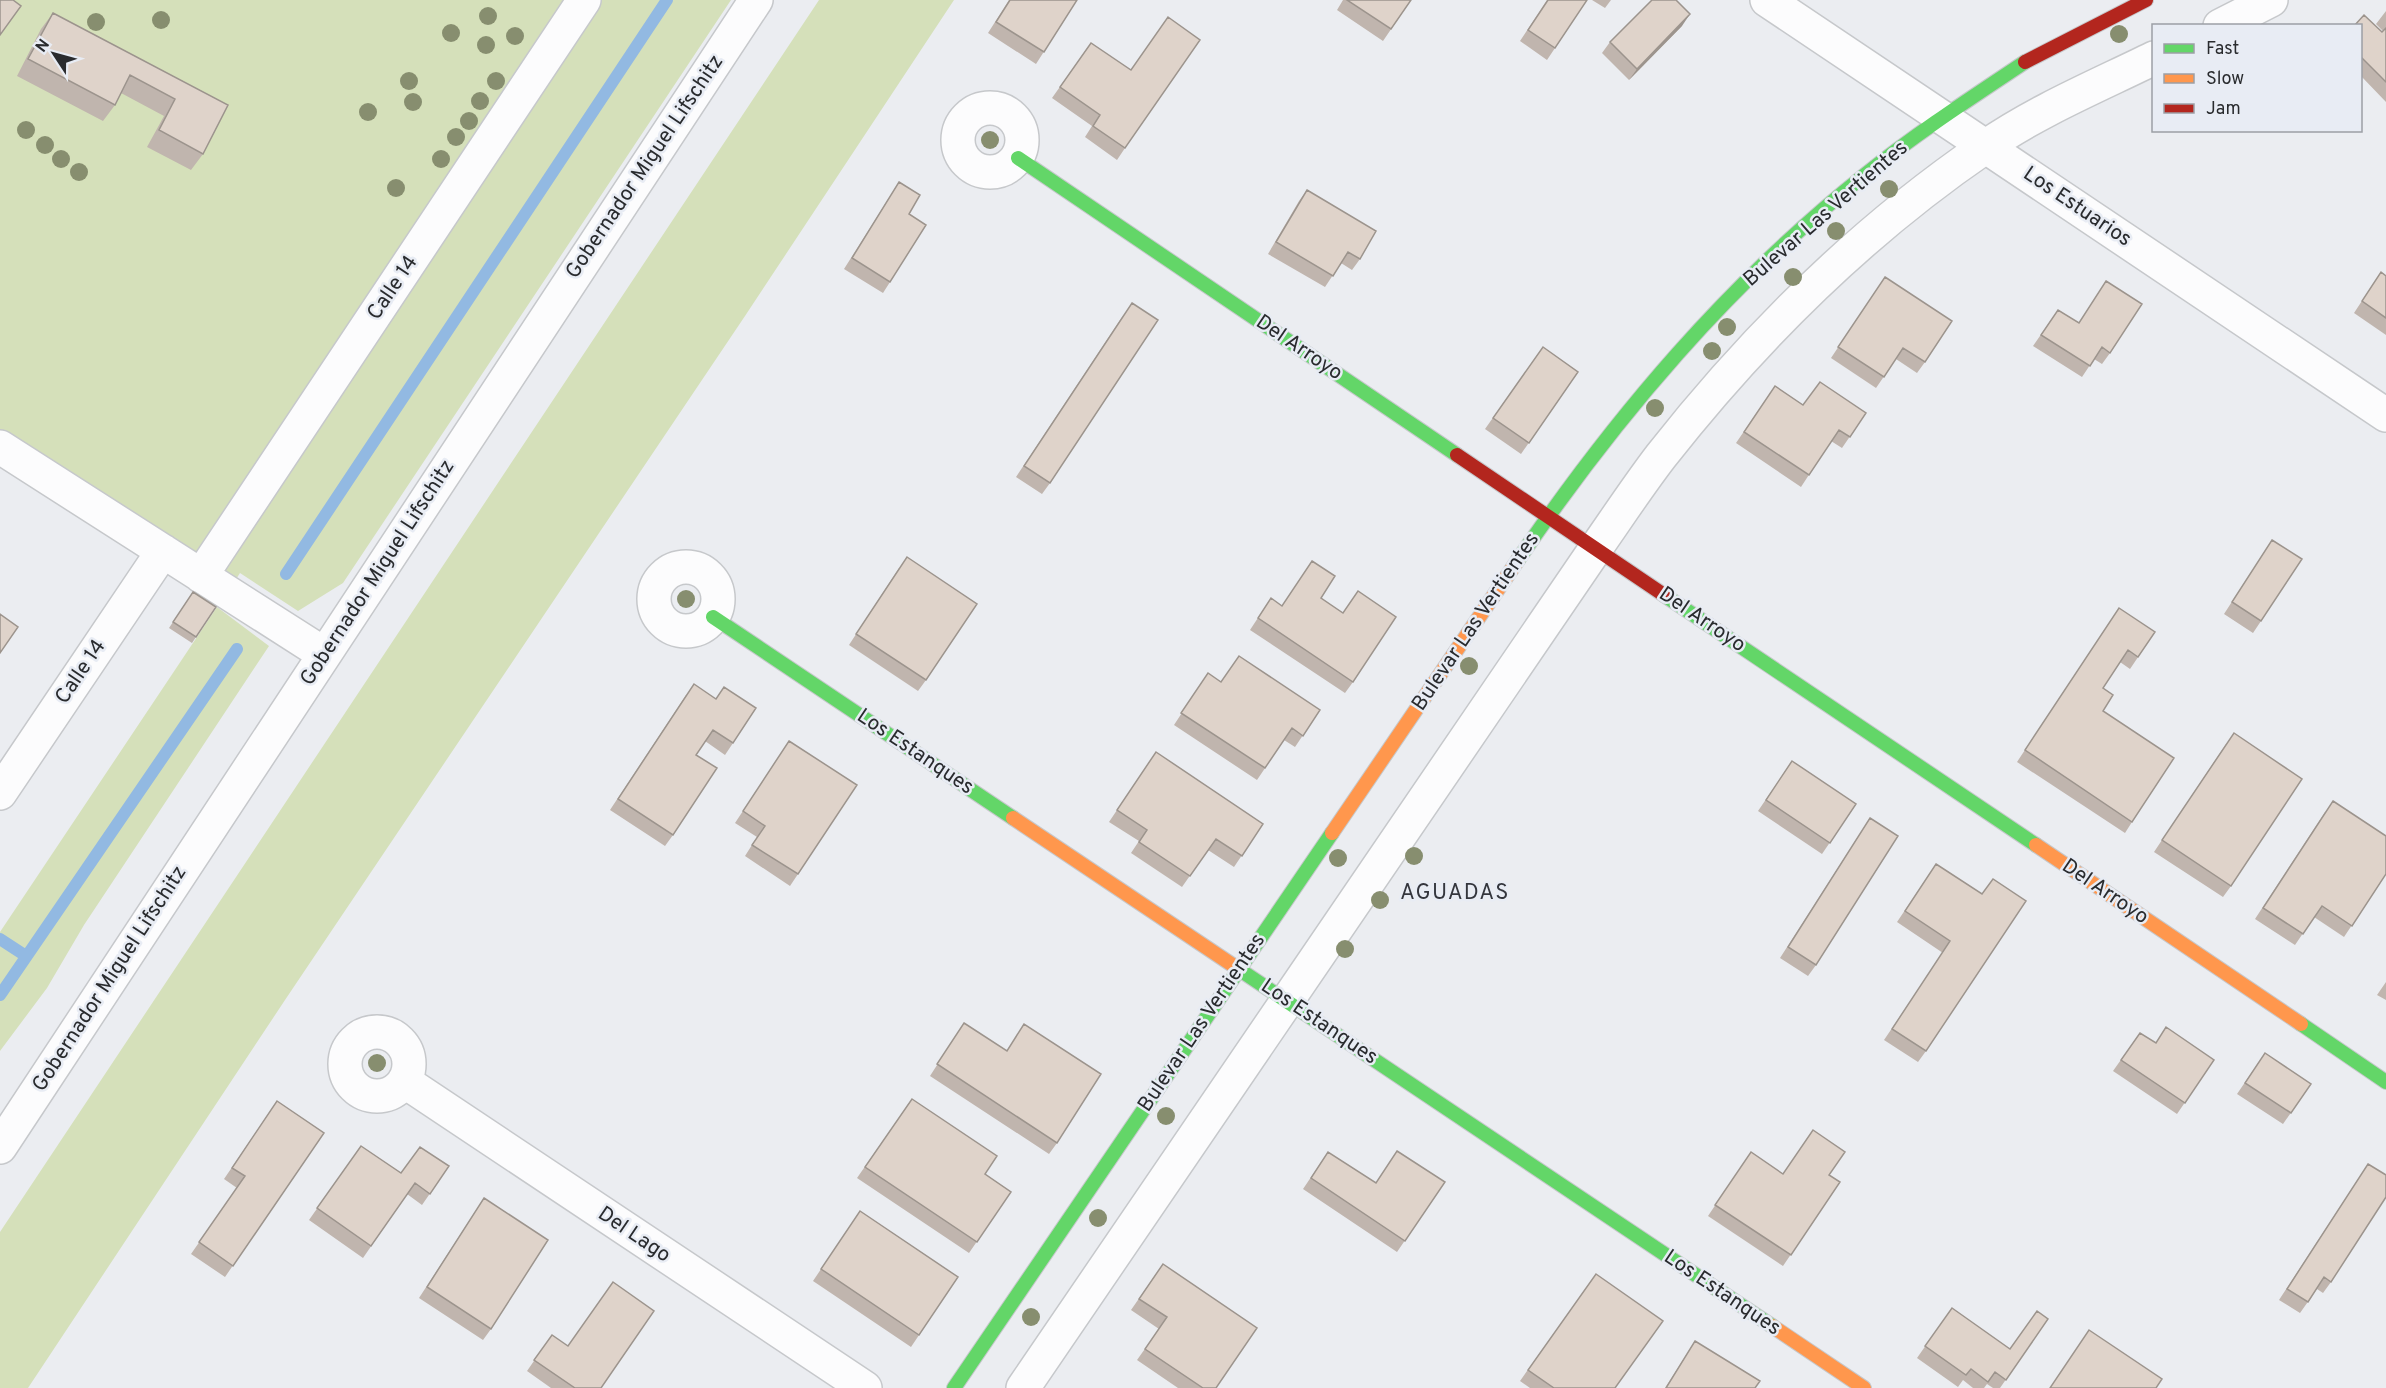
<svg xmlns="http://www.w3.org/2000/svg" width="2386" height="1388" viewBox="0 0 2386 1388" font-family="Overpass,sans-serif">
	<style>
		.green { fill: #d5e0ba }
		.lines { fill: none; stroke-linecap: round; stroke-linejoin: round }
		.stream { stroke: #92b9e2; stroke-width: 12 }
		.street-casing { stroke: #c6c8cb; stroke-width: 36 }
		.fast-casing { stroke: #c6c8cb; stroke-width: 16 }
		.slow-casing { stroke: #c6c8cb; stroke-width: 16 }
		.jam-casing { stroke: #c6c8cb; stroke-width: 16 }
		.street { stroke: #fcfcfd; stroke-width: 33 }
		.fast { stroke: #63d668; stroke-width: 14 }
		.slow { stroke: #ff974d; stroke-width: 14 }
		.jam { stroke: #b3261e; stroke-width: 14 }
		.tree { fill: #878e6f }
		.wall { fill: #c0b5ae }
		.shaded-wall { fill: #9c948d }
		.building { fill: #dfd3ca; stroke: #9c948d; stroke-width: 1.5 }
		.labels { text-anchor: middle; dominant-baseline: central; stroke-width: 5; stroke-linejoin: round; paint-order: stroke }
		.street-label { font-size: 21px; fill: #292b2e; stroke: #e8ecf4 }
		.neighbourhood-label { font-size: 22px; letter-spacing: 1.5px; fill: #34363d; stroke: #e8ecf4 }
	</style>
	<rect width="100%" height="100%" fill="#ebedf1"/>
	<!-- green -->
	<path class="green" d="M0,0h731l-388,583 -45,28 -58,-38 -13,20 -227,-146z
		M819,0h135l-209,316 -460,684 -257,388h-28v-156z
		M217,607l52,39 -185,279 -37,63 -47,63v-119z"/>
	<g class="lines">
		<!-- stream -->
		<path class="stream" d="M286,574l381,-574
			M0,939l26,17
			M0,995l237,-346"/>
		<defs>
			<path id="street" d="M1767,0l619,415
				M2220,26l51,-26
				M958 140a32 32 0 1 1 64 0a32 32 0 1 1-64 0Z
				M0,447l324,207
				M654 599a32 32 0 1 1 64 0a32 32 0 1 1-64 0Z
				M201,576l383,-576
				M0,793l163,-242
				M345 1064a32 32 0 1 1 64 0a32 32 0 1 1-64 0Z
				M404,1081l461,307
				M0,1147l756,-1147
				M1023,1388l573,-840c21,-30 42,-62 65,-92 92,-117 201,-225 324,-309 52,-36 112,-61 169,-89"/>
			<path id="fast" d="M1018,158l439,297
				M1518,560c99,-145 211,-277 348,-386 51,-41 105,-76 159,-112
				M1664,595l372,250
				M713,617l300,201
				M1234,966l538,360
				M2301,1024l85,58
				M954,1388l378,-555"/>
			<path id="slow" d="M1013,818l221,148
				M1332,833l186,-273
				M2036,845l265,179
				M1772,1326l92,62"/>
			<path id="jam" d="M2025,62l121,-62
				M1457,455l207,140"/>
		</defs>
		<!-- street casing -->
		<use href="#street" class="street-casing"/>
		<!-- fast casing -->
		<use href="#fast" class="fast-casing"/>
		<!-- slow casing -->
		<use href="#slow" class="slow-casing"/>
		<!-- jam casing -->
		<use href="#jam" class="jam-casing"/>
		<!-- street -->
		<use href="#street" class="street"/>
		<!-- fast -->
		<use href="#fast" class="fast"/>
		<!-- slow -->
		<use href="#slow" class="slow"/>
		<!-- jam -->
		<use href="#jam" class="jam"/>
	</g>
	<!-- trees -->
	<g class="tree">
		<circle cx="488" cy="16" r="9"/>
		<circle cx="161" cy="20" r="9"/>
		<circle cx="96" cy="22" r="9"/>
		<circle cx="451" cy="33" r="9"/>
		<circle cx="2119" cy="34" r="9"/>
		<circle cx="515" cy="36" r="9"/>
		<circle cx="486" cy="45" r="9"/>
		<circle cx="409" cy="81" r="9"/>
		<circle cx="496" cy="81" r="9"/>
		<circle cx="480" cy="101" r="9"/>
		<circle cx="413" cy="102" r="9"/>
		<circle cx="368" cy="112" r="9"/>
		<circle cx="469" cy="121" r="9"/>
		<circle cx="26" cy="130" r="9"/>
		<circle cx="456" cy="137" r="9"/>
		<circle cx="990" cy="140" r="9"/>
		<circle cx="45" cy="145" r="9"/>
		<circle cx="61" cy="159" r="9"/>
		<circle cx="441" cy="159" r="9"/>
		<circle cx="79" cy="172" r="9"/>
		<circle cx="396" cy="188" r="9"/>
		<circle cx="1889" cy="189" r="9"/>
		<circle cx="1836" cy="231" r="9"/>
		<circle cx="1793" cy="277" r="9"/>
		<circle cx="1727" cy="327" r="9"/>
		<circle cx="1712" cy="351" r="9"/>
		<circle cx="1655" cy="408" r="9"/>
		<circle cx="686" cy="599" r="9"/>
		<circle cx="1469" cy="666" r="9"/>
		<circle cx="1414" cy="856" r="9"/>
		<circle cx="1338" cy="858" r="9"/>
		<circle cx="1380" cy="900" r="9"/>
		<circle cx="1345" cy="949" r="9"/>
		<circle cx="377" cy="1063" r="9"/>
		<circle cx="1166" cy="1116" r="9"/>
		<circle cx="1098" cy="1218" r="9"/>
		<circle cx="1031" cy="1317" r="9"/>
	</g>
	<!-- wall -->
	<path class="wall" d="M1009,0h68l-41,64 -48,-31z
		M1343,0h68l-28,41 -46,-31z
		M1547,0l8,48 -8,12 -27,-19z
		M1592,0h19l-6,8z
		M2386,11v91l-25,-26v-50l21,6 1,-1 -7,-7z
		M53,13l175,92 -25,49 -12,16 -44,-23 17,-31 -43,-23 -6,12 -12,16 -86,-45 24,-47z
		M1682,26l-53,54 -27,-27 8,-11z
		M1091,43l34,105 -8,12 -32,-23 7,-11 -40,-28z
		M899,182l10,32 -19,68 -7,11 -39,-24z
		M1307,190l53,69 -8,11 -11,-7 -16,24 -57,-33 31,-53z
		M2381,272l5,4v59l-32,-22z
		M1885,277l40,85 -8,11 -21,-14 -20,29 -45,-30z
		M2106,281l4,72 -8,11 -8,-5 -12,18 -49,-31 25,-36 21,13z
		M1124,314l-74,169 -8,11 -26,-17z
		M1543,347l35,25 -57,82 -36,-25z
		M1775,386l28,19 63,8 -24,35 -11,-7 -30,46 -65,-44z
		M2272,540l-11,81 -8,12 -29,-19z
		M899,568l27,112 -8,11 -69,-46z
		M1358,591l-5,91 -8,11 -95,-63 21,-32 11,8 39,-8 22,15z
		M193,592l23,15 -24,36 -23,-15z
		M2111,620l44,12 -25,37 -10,-7 -17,26v23l29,111 -7,11 -108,-71z
		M1208,673l13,9 99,28 -25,37 -11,-7 -27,40 -83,-55z
		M686,695l30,4 17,44 -8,12 -20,-14 -9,14 -23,80 -8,11 -55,-36z
		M2226,744l5,142 -8,11 -69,-45z
		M782,752l16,122 -8,12 -45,-30 12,-19 -22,-14z
		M1156,752l107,72 -29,43 -26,-17 -26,37 -51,-34 8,-12 -30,-19z
		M1792,761l64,43 -34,50 -64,-43z
		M2325,812l61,62 -42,63 -30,-20 -19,28 -40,-26z
		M1870,818l-54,147 -8,11 -28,-18z
		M1936,864l46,30 -56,157 -8,11 -34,-22 59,-87 -46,-31z
		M2386,982v18l-9,-5z
		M964,1023l93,120 -8,11 -119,-78z
		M2140,1033l15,10 59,17 -37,54 -64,-43z
		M2265,1053l46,31 -28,40 -46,-30z
		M912,1099l73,75 26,18 -42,61 -112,-75z
		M277,1101l47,32 -99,144 -34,-23 46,-66 -13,-9z
		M361,1146l40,27 48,-7 -27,39 -15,-11 -44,64 -54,-38z
		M1397,1151l48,31 -48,70 -94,-63 25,-37 48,31z
		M1751,1152l32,22 46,1 11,7 -57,84 -75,-50z
		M2368,1164l-37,118 -8,11 -6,-4 -17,24 -21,-13z
		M484,1198l7,131 -8,11 -64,-42z
		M860,1211l98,66 -47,70 -98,-66z
		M1163,1264l53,124h-38l-41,-28 22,-31 -28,-19z
		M1596,1274l20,114h-86l-10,-7z
		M1952,1308l58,41 38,-30 -48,69h-7l-6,-4 -3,4h-11l-10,-8 -5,7 -41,-29z
		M552,1335l49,53h-50l-24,-17z
		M1695,1341l60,47h-90z"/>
	<!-- shaded-wall -->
	<path class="shaded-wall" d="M1690,14l-8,12 -53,54 8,-11z"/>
	<!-- building -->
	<path class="building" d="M0,0h13l8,6 -21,29z
		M1010,0h67l-33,52 -48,-30z
		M1347,0h64l-20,29z
		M1548,0h39l-32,48 -27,-18z
		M1652,0h24l14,14 -53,55 -27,-27z
		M53,13l175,92 -25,49 -44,-24 16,-31 -45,-24 -15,30 -87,-46z
		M2364,15l18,17 4,-4v54l-25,-25v-31h-7z
		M1168,17l32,23 -75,108 -32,-22 7,-11 -40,-28 31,-44 40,27z
		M899,182l21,13 -11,19 17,11 -36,57 -38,-24z
		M1307,190l69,41 -16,28 -12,-7 -15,24 -57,-34z
		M2381,272l5,4v42l-24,-17z
		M1885,277l67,44 -27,41 -22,-14 -19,29 -46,-30z
		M2106,281l36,23 -32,49 -8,-6 -12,19 -49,-31 17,-25 21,13z
		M1132,303l26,17 -108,163 -26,-17z
		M1543,347l35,25 -49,71 -36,-25z
		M1820,382l46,31 -16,24 -11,-7 -30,45 -65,-43 31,-46 28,19z
		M2272,540l30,19 -41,62 -29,-19z
		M907,557l70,47 -51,76 -70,-46z
		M1312,561l23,15 -14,22 22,15 15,-22 38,26 -43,65 -95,-64 13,-20 11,8z
		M193,592l23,15 -20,30 -23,-15z
		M2119,608l36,24 -17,25 -10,-7 -25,38 10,7 -10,16 71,47 -42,64 -107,-72z
		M0,614l18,13 -18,26z
		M1239,656l81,54 -17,26 -11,-8 -27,40 -84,-55 27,-40 13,9z
		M694,684l22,15 8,-12 32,21 -23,35 -20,-13 -17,25 21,13 -44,67 -55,-36z
		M2234,733l68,46 -71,107 -69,-46z
		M789,741l68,44 -59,89 -46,-29 13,-19 -22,-15z
		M1156,752l107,72 -21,32 -26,-17 -26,37 -51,-34 8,-12 -30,-20z
		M1792,761l64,43 -26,39 -64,-43z
		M2333,801l53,35v38l-34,52 -30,-20 -19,28 -40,-26z
		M1870,818l28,18 -82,129 -28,-18z
		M1936,864l46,30 11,-15 33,22 -100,150 -34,-22 58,-88 -45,-30z
		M964,1023l43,28 17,-27 77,50 -44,69 -120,-79z
		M2166,1027l48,33 -29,43 -64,-43 19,-27 16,10z
		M2265,1053l46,31 -20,29 -46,-30z
		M912,1099l85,57 -12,18 26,18 -34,50 -112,-75z
		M277,1101l47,32 -91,133 -34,-24 46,-66 -13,-8z
		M1813,1130l32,22 -16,23 11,7 -49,73 -76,-50 36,-53 32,22z
		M361,1146l40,27 19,-26 29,19 -19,28 -15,-11 -44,63 -54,-38z
		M1397,1151l48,31 -40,59 -94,-63 17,-26 48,31z
		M2368,1164l18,11v22l-55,85 -7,-5 -16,25 -21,-13z
		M484,1198l64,42 -57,89 -64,-42z
		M860,1211l98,66 -39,58 -98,-66z
		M1163,1264l94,64 -41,60h-13l-58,-39 22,-32 -28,-18z
		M1596,1274l67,47 -48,67h-61l-26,-18z
		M613,1282l41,29 -53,77h-26l-41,-28 18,-25 16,11z
		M1952,1308l58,41 27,-38 11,8 -42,61 -11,-8 -7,10 -17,-13 -5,6 -41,-29z
		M2089,1330l73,49 -6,9h-106z
		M1695,1341l65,40 -5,7h-89z"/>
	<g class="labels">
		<!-- street labels -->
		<g class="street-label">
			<text transform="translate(645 167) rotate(-56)">Gobernador Miguel Lifschitz</text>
			<text transform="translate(2077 207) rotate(34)">Los Estuarios</text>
			<text transform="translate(1826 214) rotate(-41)">Bulevar Las Vertientes</text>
			<text transform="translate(393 288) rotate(-56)">Calle 14</text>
			<text transform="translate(1299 348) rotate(34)">Del Arroyo</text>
			<text transform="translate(378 573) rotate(-57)">Gobernador Miguel Lifschitz</text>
			<text transform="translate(1702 620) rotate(34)">Del Arroyo</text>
			<text transform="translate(1476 622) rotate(-56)">Bulevar Las Vertientes</text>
			<text transform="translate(81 672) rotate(-56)">Calle 14</text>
			<text transform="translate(915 752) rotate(34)">Los Estanques</text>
			<text transform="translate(2105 892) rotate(34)">Del Arroyo</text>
			<text transform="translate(110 979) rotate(-57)">Gobernador Miguel Lifschitz</text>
			<text transform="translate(1319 1022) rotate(34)">Los Estanques</text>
			<text transform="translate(1202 1023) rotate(-56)">Bulevar Las Vertientes</text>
			<text transform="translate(634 1235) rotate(34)">Del Lago</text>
			<text transform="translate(1722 1293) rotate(34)">Los Estanques</text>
		</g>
		<!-- neighbourhood labels -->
		<g class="neighbourhood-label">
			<text x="1455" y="893">AGUADAS</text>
		</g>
	</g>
	<!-- legend -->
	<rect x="2152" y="24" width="210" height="108" fill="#e8ecf4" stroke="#9c9fa5" stroke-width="1.5"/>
	<rect x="2164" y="44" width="30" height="9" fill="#63d668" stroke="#9c9fa5" stroke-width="1.5"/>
	<text x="2206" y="54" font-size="18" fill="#292b2e">Fast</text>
	<rect x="2164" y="74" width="30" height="9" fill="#ff974d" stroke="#9c9fa5" stroke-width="1.5"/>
	<text x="2206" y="84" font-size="18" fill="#292b2e">Slow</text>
	<rect x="2164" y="104" width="30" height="9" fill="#b3261e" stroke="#9c9fa5" stroke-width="1.5"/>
	<text x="2206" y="114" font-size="18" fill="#292b2e">Jam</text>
	<!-- north arrow -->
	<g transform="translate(54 54) rotate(306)" stroke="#e8ecf4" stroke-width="4.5" paint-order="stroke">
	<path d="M0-4.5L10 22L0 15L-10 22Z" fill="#292b2e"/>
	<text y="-9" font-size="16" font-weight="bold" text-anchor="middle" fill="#292b2e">N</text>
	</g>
</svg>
